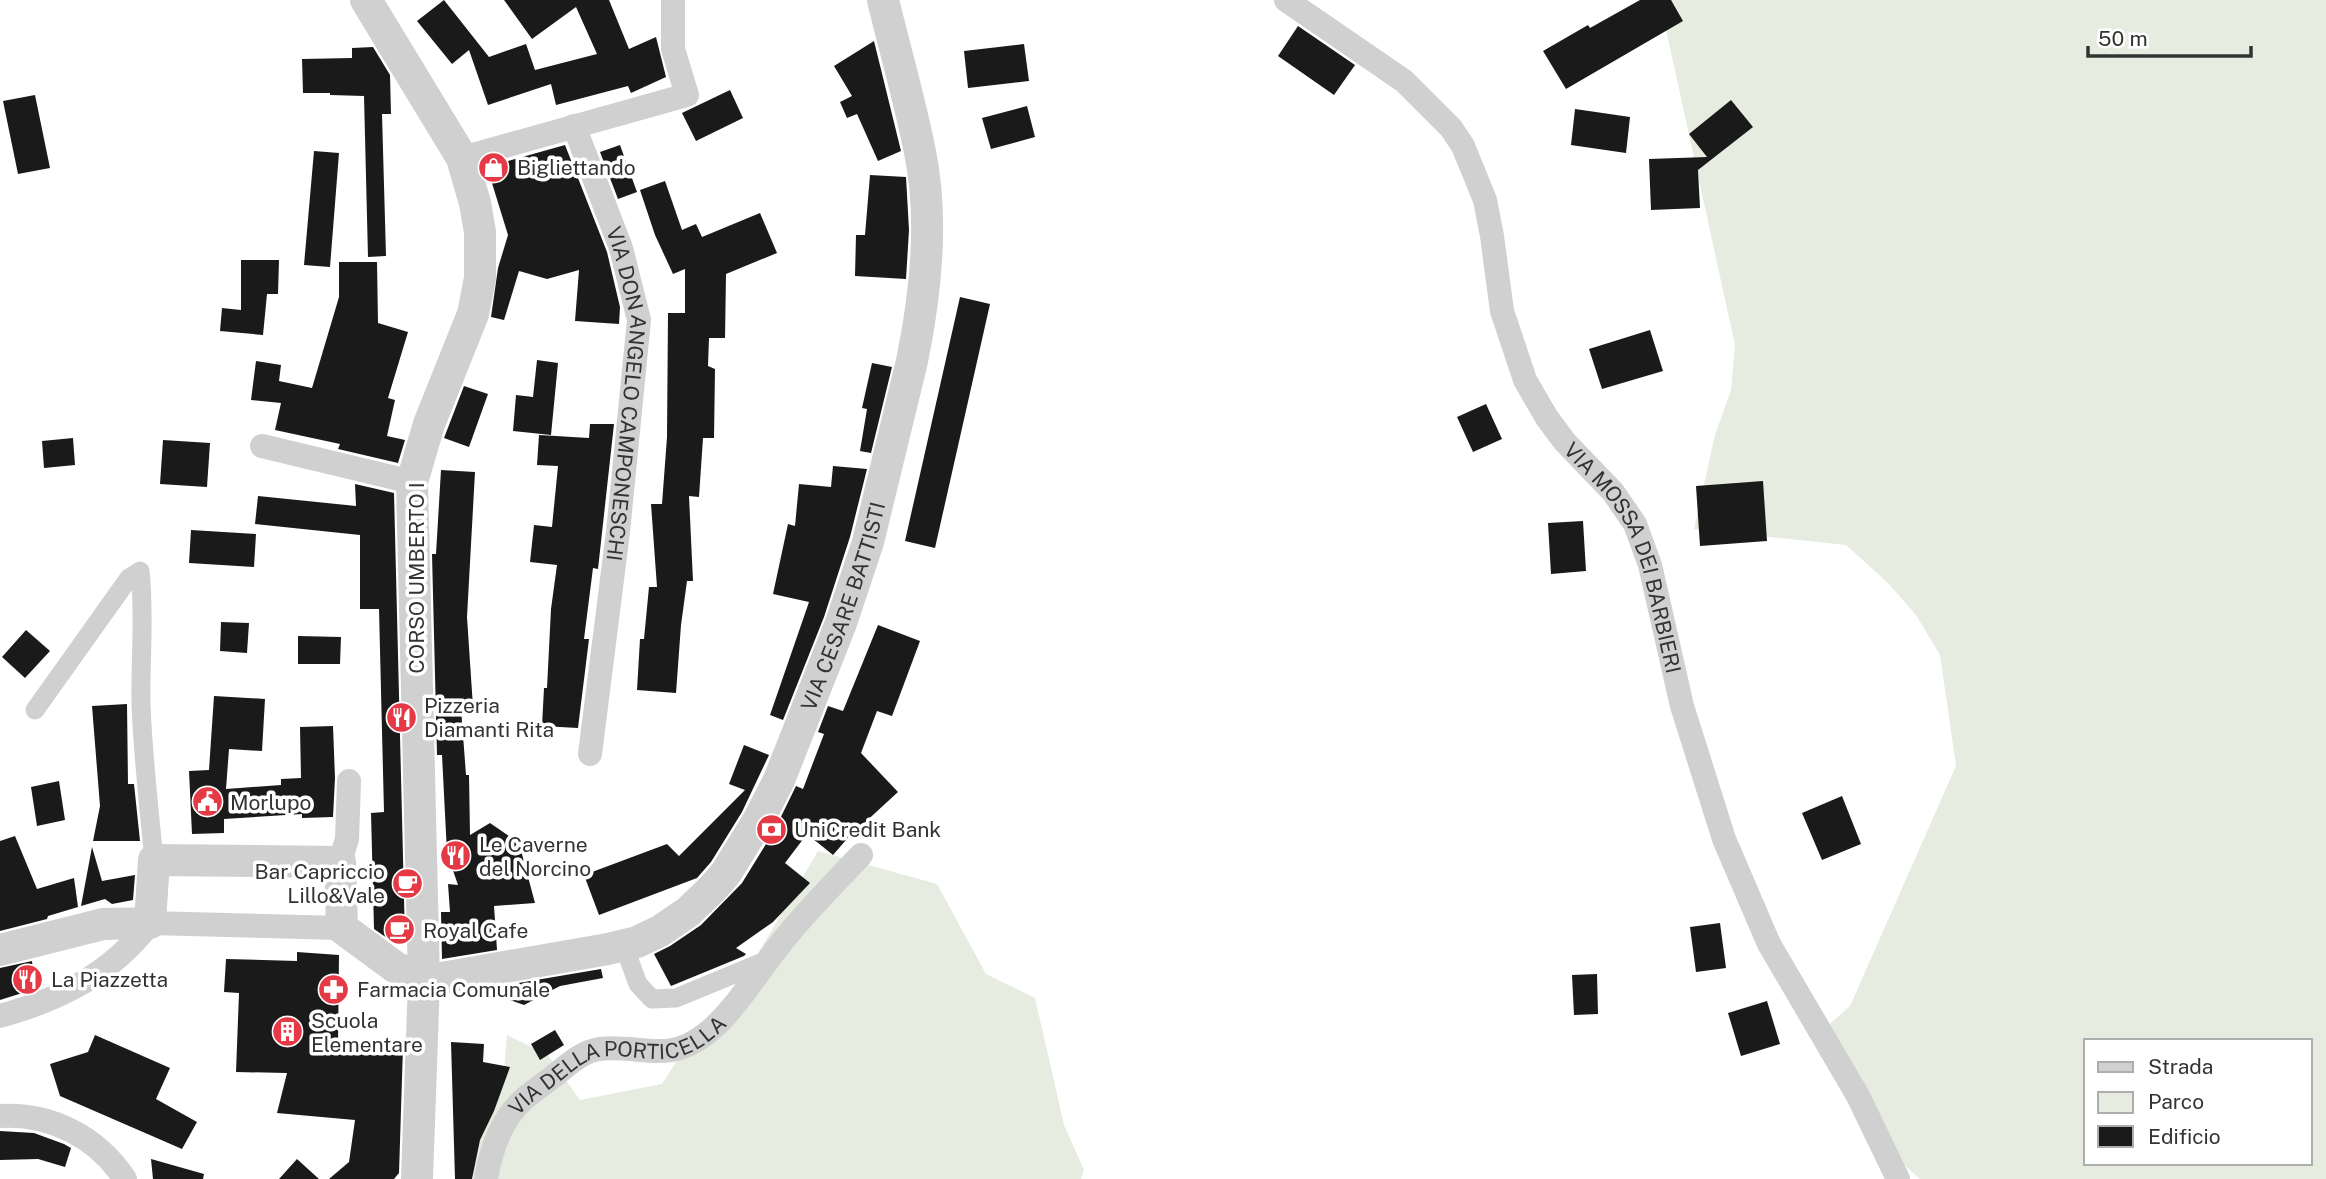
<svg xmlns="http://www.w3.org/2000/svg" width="2326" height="1179" viewBox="0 0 2326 1179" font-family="'Public Sans',sans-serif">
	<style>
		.green { fill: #e6ecdf; fill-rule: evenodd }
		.building { fill: #1a1a1a }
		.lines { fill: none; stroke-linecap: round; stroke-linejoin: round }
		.pedestrian { stroke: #d0d0d0; stroke-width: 19 }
		.minor { stroke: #d0d0d0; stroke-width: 24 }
		.tertiary { stroke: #d0d0d0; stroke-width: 32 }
		.labels { text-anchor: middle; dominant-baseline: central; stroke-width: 7; stroke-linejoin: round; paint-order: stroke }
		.poi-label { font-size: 21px; fill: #333; stroke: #fff; text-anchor: start }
		.street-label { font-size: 21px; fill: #333; stroke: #fff }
	</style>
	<rect width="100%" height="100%" fill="#fff"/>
	<!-- green -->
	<path class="green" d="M1663,0h663v1179h-406l-29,-26 -74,-118 33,-29 106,-240 -16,-111 -24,-40 -29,-33 -41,-37 -152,-16 21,-94 16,-45 4,-45 -73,-334zM2086,1041h224v122h-224z
		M818,851l119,33 49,90 49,24 29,127 20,45 -3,9h-608l-7,-58 37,-41 4,-45 41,20 32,45 82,-16 29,-45 41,-41z"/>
	<!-- building -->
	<path class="building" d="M444,0l45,57 37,-13 9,26 62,-16 -21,-47 -44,32 -28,-39h105l20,49 27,-12 10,40 -35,16 -3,-7 -72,19 -5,-21 -63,21 -19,-55 -17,14 -35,-43z
		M1640,0h31l12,21 -117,68 -23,-38 45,-26 2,3z
		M1298,26l57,39 -21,30 -56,-39z
		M874,41l27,110 -23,10 -21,-47 -10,4 -7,-16 12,-6 -18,-30z
		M1024,44l5,37 -61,7 -4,-37z
		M373,47l17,28 1,39h-9l4,142 -18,1 -4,-161 -34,-1v-2h-27l-1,-34 50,-1v-10z
		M730,90l13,28 -47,23 -14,-28z
		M35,95l15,73 -32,6 -15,-73z
		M1731,100l22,27 -55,43 2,38 -49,2 -2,-51 58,-2 -18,-23z
		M1027,106l8,31 -44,12 -9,-31z
		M1575,109l55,8 -4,36 -55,-8z
		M565,145l42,107 13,55 -1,17 -44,-3 4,-51 -32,9 -28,-8 -15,49 -13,-3 7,-49 10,-33 -21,-68z
		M620,145l17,47 -19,7 -18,-47z
		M314,151l25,2 -9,114 -26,-2z
		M870,175l36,2 3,53 -3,49 -51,-3 1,-41h9z
		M665,181l17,49 14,-6 6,13 58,-24 17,40 -51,21 -1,64h-16l-1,28 7,3 -1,69h-11l-4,59 -10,-1 4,85h-6l-6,44 -5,68 -39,-3 3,-51h4l5,-52h8l-6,-83h11l5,-67 1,-124h17v-44l-12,5 -18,-39 -15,-45z
		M241,260h38l-1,34h-11l-4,41 -43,-4 2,-23 19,2z
		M339,262h38l1,61 30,9 -20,66 7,2 -8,36 18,4 -7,23 -60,-14 2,-5 -65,-14 6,-27 -30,-3 5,-39 25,4 -2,16 33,7 27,-91z
		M960,297l30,7 -55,244 -30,-7z
		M1650,330l13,41 -61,18 -13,-40z
		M537,360l21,3 -7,72 -38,-4 3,-36 17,2z
		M872,363l20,4 -21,86 -11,-2 7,-42 -5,-1z
		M464,386l24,8 -19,53 -25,-9z
		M1486,404l16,35 -29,13 -16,-35z
		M590,424h24l-16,145 -5,-1 -9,71h5l-11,89 -36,-2 2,-38h3l4,-79 6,-44 -27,-3 4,-37 18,2 6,-61 -21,-1 2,-30 50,3z
		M73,438l2,27 -31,3 -2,-27z
		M163,440l47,3 -3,44 -47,-3z
		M833,466l34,3 -17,68 -26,80 -41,103 -13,-5 39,-113 -36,-8 15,-70 7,2 4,-42 32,3z
		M441,470l34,2 -8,145 6,90 -12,1 5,67h3l1,60 20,-12 29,20 16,60 -41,3 3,44 -55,9 -1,-47h9l-2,-28 10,1 -11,-32 -5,-98h-5l-5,-201h4z
		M1763,481l4,60 -67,5 -4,-60z
		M355,484l39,9 11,445h-18l-13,-9 -3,-116 13,-1 -5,-203h-19v-74l-105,-11 3,-28 98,10z
		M1583,521l3,50 -35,3 -3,-51z
		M191,530l65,4 -2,33 -65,-4z
		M221,622l28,1 -2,30 -27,-2z
		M878,625l42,16 -28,75 -15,-5 -16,42 37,39 -37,34 -2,-1 -26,30 -26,-21 -22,29 25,20 -37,39 -37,26 10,6 -2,2 -73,30 -17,-32 16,-8 31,-21 41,-42 32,-52 22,-45 7,3 21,-55 -6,-2 10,-26 15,5z
		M26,630l24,21 -25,27 -23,-21z
		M298,636l43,1 -1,27h-42z
		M214,696l51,3 -3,52 -33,-2 -3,40 55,-4v-6l20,-1 -1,-51 33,-1 2,52 -2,39 -31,1v-4l-78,5v14l-32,1 -3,-63 20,-1z
		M127,704l1,80h6l6,57h-47l7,-35 -8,-100z
		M744,745l25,10 -27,57 -31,50 -14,16 -98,37 -15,-40 83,-31 12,12 66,-66 -16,-6z
		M59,781l6,39 -28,6 -6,-39z
		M1842,796l19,48 -39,16 -20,-47z
		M15,836l22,53 37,-11 4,29 -30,9 -1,3 -47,12v-90z
		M92,847l10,34 33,-6 -2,25 -21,4 -7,-5 -24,7z
		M1720,923l6,45 -30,4 -6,-45z
		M297,952l42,3 -1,91 65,1 -4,126 -5,6h-65l20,-17 6,-42 -78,-7 10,-40 -51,-1 3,-79 -15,-1 2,-33 71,2z
		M32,961l3,28 -35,11v-32z
		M601,969l2,9 -43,8 -36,19 -14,-5 -4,-15z
		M1597,974l1,40 -24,1 -2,-40z
		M1767,1001l13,43 -39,12 -13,-43z
		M555,1030l9,15 -24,15 -9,-16z
		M95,1035l75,33 -14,31 41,23 -15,27 -122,-53 -10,-32 38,-12z
		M451,1042l33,2 -1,18 27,5 -16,44 -14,29 -8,39h-17z
		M0,1131l34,2 30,11 7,4 -6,19 -27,-8 -38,1z
		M151,1159l53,15 -1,5h-50z
		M297,1159l22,20h-40z"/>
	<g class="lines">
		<!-- pedestrian -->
		<path class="pedestrian" d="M35,710l94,-132 11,-7c5,45 0,90 1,134 2,52 8,103 13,155
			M624,946l14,38 14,15 24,-1 92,-38"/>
		<!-- minor -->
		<g class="minor">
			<path id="s1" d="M1286,0l118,81 47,47 12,18 22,54 7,36 10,75 23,69 22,38 18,24 48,50 22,32 15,41 32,141 42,133 45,105 89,152 40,83"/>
			<path id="s2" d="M574,126l47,122 18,72 -21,212 -28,222"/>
			<path d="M462,158l225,-63 -14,-46v-49"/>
			<path d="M262,446l150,36"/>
			<path d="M340,862l7,-23 2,-58"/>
			<path d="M0,1016c61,-17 111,-42 150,-93l192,5"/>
			<path d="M0,1116c51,-3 97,21 125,63"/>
			<path id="s3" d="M486,1179c5,-30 15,-60 38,-80 10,-9 20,-15 30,-23 14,-11 27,-24 45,-27 41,-5 69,16 108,-16 26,-20 50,-60 71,-86 25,-33 55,-62 83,-92"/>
		</g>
		<!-- tertiary -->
		<g class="tertiary">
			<path d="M366,0l96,158 13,45 5,29v46l-7,36 -44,110 -17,58 12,499 -7,198"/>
			<path d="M0,950l103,-26 47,-1 4,-63 186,2 2,66 53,39 29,14"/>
			<path id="s4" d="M424,981l184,-32 29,-7 23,-11 28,-19 25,-24 13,-15 32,-52 21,-41 62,-157 27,-81 44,-181c14,-68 22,-141 8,-209 -10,-51 -25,-102 -37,-152"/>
		</g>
	</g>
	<!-- icons -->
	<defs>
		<symbol id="shop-disc" viewBox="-11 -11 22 22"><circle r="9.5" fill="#e63946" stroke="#fff"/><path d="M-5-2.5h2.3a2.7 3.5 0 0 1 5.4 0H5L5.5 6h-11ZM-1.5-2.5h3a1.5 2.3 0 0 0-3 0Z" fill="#fff"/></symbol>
		<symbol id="restaurant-disc" viewBox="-11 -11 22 22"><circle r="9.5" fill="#e63946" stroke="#fff"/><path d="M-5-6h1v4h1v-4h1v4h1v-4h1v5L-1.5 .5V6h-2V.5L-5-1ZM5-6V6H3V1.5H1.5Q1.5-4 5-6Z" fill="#fff"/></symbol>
		<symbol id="civic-disc" viewBox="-11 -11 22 22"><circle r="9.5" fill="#e63946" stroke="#fff"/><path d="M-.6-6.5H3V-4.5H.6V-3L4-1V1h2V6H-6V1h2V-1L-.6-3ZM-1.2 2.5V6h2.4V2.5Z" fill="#fff"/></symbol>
		<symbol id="bank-disc" viewBox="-11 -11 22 22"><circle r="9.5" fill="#e63946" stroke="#fff"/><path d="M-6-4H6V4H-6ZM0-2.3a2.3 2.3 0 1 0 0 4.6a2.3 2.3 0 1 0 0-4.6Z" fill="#fff"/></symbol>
		<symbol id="cafe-disc" viewBox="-11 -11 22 22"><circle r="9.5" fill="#e63946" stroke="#fff"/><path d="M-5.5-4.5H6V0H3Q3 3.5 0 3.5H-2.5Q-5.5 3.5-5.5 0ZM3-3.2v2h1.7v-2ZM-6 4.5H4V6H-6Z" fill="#fff"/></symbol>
		<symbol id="pharmacy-disc" viewBox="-11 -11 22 22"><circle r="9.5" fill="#e63946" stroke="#fff"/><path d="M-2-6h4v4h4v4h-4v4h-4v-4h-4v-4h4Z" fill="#fff"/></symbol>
		<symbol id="building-disc" viewBox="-11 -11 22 22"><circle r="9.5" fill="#e63946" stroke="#fff"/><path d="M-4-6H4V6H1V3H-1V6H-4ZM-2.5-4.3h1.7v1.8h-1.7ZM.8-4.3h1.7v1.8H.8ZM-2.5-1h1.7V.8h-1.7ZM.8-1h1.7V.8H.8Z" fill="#fff"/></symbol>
	</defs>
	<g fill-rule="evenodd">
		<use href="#shop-disc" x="476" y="150" width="35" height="35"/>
		<use href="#restaurant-disc" x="384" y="700" width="35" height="35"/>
		<use href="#civic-disc" x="190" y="784" width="35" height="35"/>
		<use href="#bank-disc" x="754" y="812" width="35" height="35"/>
		<use href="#restaurant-disc" x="438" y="838" width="35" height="35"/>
		<use href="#cafe-disc" x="390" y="866" width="35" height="35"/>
		<use href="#cafe-disc" x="382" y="912" width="35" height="35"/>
		<use href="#restaurant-disc" x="10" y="962" width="35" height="35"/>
		<use href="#pharmacy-disc" x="316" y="972" width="35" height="35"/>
		<use href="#building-disc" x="270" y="1014" width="35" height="35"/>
	</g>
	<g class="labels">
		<!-- poi labels -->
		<g class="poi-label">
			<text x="517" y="167">Bigliettando</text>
			<text x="424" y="705">Pizzeria<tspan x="424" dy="24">Diamanti Rita</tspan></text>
			<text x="230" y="802">Morlupo</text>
			<text x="794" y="829">UniCredit Bank</text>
			<text x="479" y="844">Le Caverne<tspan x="479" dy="24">del Norcino</tspan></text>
			<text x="385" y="871" text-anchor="end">Bar Capriccio<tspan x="385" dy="24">Lillo&amp;Vale</tspan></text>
			<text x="423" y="930">Royal Cafe</text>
			<text x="51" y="979">La Piazzetta</text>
			<text x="357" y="989">Farmacia Comunale</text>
			<text x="311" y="1020">Scuola<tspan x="311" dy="24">Elementare</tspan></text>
		</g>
		<!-- street labels -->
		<g class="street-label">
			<text stroke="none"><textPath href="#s2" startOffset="278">VIA DON ANGELO CAMPONESCHI</textPath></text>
			<text stroke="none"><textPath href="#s1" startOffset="682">VIA MOSSA DEI BARBIERI</textPath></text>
			<text transform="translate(416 578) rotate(-90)">CORSO UMBERTO I</text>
			<text stroke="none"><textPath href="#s4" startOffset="623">VIA CESARE BATTISTI</textPath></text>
			<text stroke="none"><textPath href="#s3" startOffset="194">VIA DELLA PORTICELLA</textPath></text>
		</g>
	</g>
	<!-- legend -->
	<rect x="2084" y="1039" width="228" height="126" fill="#ffffff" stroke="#adadad" stroke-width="2"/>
	<rect x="2098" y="1062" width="35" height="10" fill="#d0d0d0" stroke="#adadad" stroke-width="2"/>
	<text x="2148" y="1074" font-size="21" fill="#333333">Strada</text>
	<rect x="2098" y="1092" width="35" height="21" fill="#e6ecdf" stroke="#adadad" stroke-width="2"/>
	<text x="2148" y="1109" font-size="21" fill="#333333">Parco</text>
	<rect x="2098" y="1126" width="35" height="21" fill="#1a1a1a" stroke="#adadad" stroke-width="2"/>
	<text x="2148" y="1144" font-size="21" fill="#333333">Edificio</text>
	<!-- scale -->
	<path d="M2088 46v10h163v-10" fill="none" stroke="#333333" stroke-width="3.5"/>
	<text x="2098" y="46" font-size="21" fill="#333333" stroke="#ffffff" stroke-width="5" paint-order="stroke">50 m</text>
</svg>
